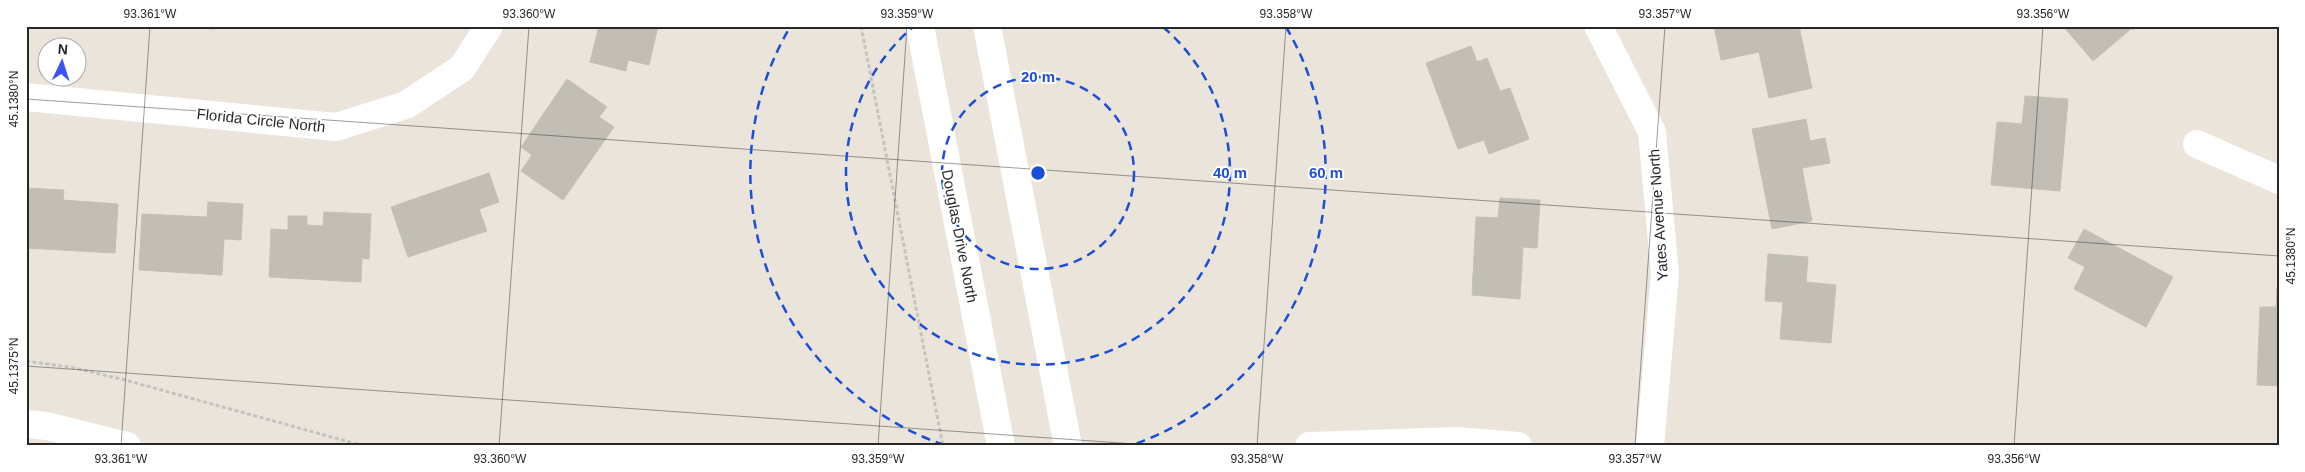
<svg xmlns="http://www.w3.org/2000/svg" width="2305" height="472" viewBox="0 0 2305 472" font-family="Helvetica,sans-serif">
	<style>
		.building { fill: #c2beb5; stroke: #c5c0b4 }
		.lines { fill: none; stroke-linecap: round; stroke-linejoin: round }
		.path { stroke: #c3c3c3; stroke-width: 3; stroke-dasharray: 4 2.5; stroke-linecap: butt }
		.minor { stroke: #fff; stroke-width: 28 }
		.tertiary { stroke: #fff; stroke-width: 28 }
		.secondary { stroke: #fff; stroke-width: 28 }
		.ticks { fill: none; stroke: #282828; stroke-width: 1; stroke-opacity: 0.45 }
		.ring { fill: none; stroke: #1d4ed8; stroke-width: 2.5; stroke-dasharray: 9 6 }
		.labels { text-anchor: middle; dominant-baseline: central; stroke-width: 4; stroke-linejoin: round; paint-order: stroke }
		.street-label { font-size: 15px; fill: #282828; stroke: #fff }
		.centre { fill: #1d4ed8; stroke: #fff; stroke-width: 2.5 }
		.ring-label { font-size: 15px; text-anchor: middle; font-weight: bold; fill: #1d4ed8; stroke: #fff; stroke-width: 4; stroke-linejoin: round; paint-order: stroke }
		.neatline { fill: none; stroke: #282828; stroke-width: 2 }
		.ticks-label { font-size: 12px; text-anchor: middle; fill: #282828 }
	</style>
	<rect width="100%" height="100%" fill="#eae4da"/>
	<!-- building -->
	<path class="building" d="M180,26h35l-1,3z
		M599,26h59l-9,39 -21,-5 -2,11 -36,-9z
		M1714,26h85l13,62 -43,10 -10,-46 -38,8z
		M2063,26h75l-5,4 -1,-2 -39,33z
		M1471,46l6,16 10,-4 13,33 10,-3 19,51 -40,15 -5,-14 -26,9 -32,-86z
		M567,79l40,28 -8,10 15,10 -51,73 -42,-29 11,-16 -11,-8z
		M2025,96l43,3 -8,92 -69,-6 6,-63 25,2z
		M1806,119l4,22 15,-3 5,25 -28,5 10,53 -40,8 -20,-100z
		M489,173l10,29 -20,7 8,22 -79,26 -17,-50z
		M26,188l38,2 -1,10 55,4 -3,49 -89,-5z
		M1500,198l40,2 -3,48 -14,-1 -3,52 -48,-4 4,-78 22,1z
		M208,202l35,2 -2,36 -17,-1 -2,36 -83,-5 3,-56 65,3z
		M324,212l47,2 -2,45 -7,-1 -1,24 -92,-5 2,-48 17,1v-14h19v9l16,1z
		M2084,229l89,48 -27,50 -72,-38 11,-22 -17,-9z
		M1768,254l40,3 -2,25 30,3 -5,58 -51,-4 3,-37 -18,-1z
		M2277,288h2v98l-22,-1 3,-78h16z"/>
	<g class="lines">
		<!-- path -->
		<path class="path" d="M861,26l82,420
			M26,361l49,7 50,12 239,66"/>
		<!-- minor -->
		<path class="minor" d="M1598,26l54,106 13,142 -15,172
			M26,97l310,30 70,-22 56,-37 27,-42
			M2197,144l82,36
			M26,424l21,2 80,20"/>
		<!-- tertiary -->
		<path class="tertiary" d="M1309,446l148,-5 61,5"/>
		<!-- secondary -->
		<path class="secondary" d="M920,26l81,420
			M987,26l81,420"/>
	</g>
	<!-- ticks -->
	<path class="ticks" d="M26,99l2253,157M26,366l1137,80M121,446l29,-420M499,446l30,-420M878,446l29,-420M1257,446l29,-420M1635,446l30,-420M2014,446l29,-420"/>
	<!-- distance rings -->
	<g class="ring">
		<circle cx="1038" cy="173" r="96"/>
		<path d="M1163 27A192 192 0 1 1 913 27"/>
		<path d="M944 445A288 288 0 0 1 790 27M1286 27A288 288 0 0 1 1132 445"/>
	</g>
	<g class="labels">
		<!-- street labels -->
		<g class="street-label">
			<text transform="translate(261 120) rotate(6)">Florida Circle North</text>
			<text transform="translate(1658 215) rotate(-94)">Yates Avenue North</text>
			<text transform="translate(960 236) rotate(79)">Douglas Drive North</text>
		</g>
	</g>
	<circle cx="1038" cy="173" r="8" class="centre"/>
	<g class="ring-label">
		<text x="1038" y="82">20 m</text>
		<text x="1230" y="178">40 m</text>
		<text x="1326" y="178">60 m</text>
	</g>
	<!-- border -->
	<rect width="2305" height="472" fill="none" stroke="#ffffff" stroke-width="55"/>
	<!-- north arrow -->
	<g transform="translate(62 62) rotate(4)"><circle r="24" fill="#ffffff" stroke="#a9a9a9"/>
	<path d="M0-4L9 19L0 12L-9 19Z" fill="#3b54f6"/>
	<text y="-8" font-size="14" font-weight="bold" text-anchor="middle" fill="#282828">N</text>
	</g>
	<rect x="28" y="28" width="2250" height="416" class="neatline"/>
	<g class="ticks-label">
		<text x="150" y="18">93.361°W</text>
		<text x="529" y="18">93.360°W</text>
		<text x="907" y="18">93.359°W</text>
		<text x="1286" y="18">93.358°W</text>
		<text x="1665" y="18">93.357°W</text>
		<text x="2043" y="18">93.356°W</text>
		<text transform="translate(14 99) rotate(-90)" y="4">45.1380°N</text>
		<text transform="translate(2291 256) rotate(-90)" y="4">45.1380°N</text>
		<text transform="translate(14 366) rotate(-90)" y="4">45.1375°N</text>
		<text x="121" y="463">93.361°W</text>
		<text x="500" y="463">93.360°W</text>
		<text x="878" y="463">93.359°W</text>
		<text x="1257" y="463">93.358°W</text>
		<text x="1635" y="463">93.357°W</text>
		<text x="2014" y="463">93.356°W</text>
	</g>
</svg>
